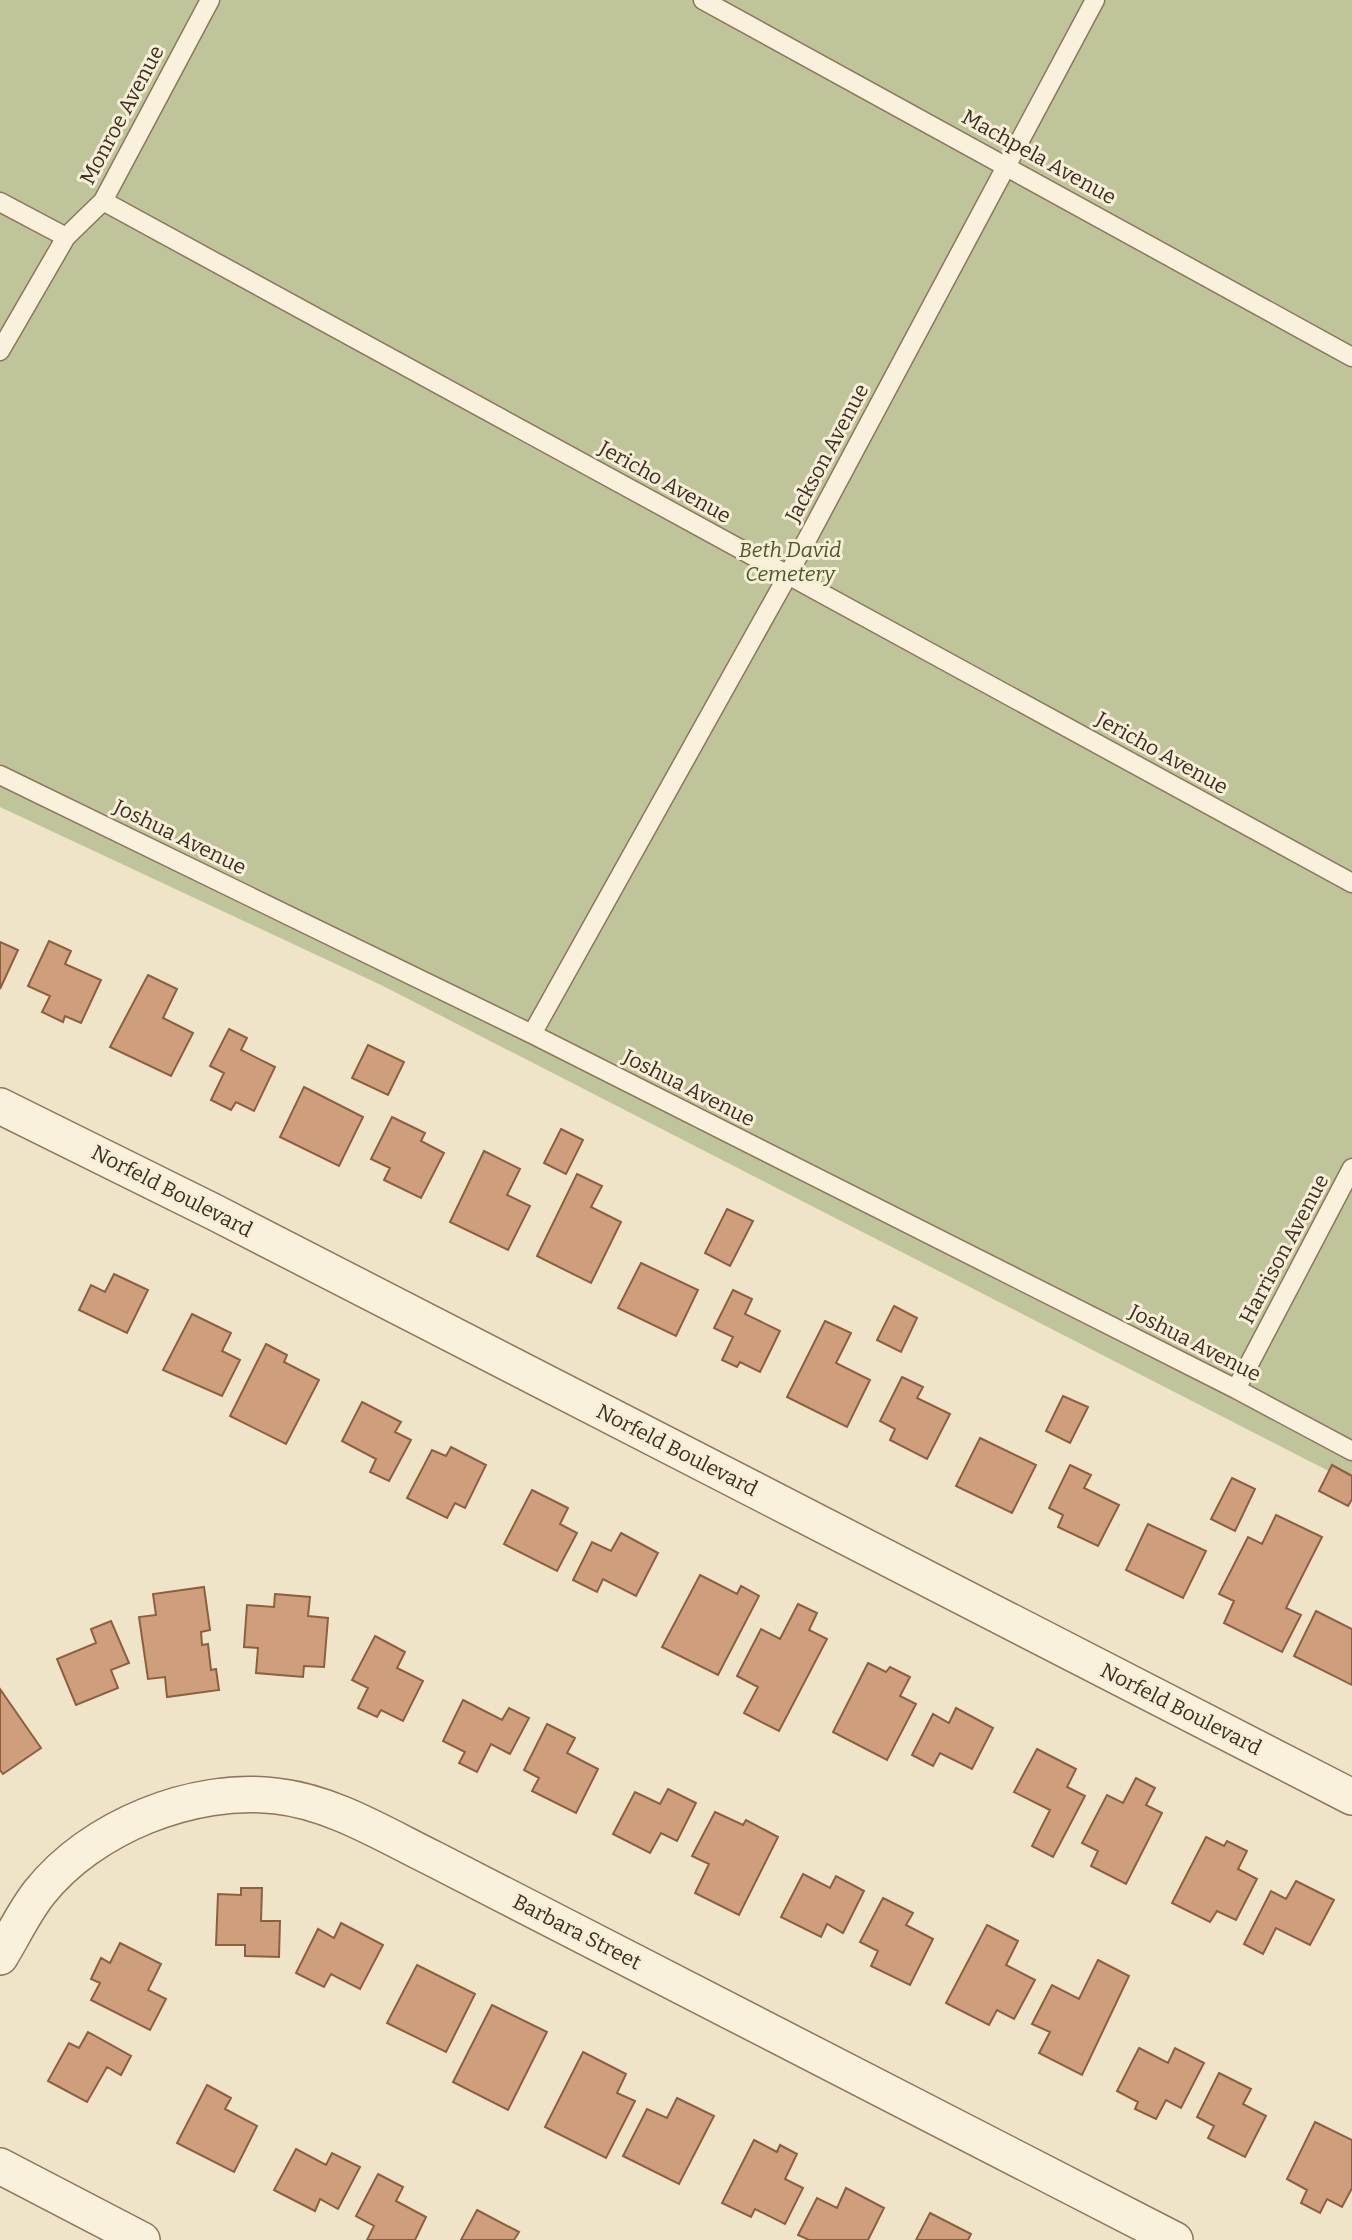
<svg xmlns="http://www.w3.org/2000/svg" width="1352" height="2240" viewBox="0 0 1352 2240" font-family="Bitter,serif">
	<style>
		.cemetery { fill: #bfc49a }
		.building { fill: #cf9f7d; stroke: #8d5f41; stroke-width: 2 }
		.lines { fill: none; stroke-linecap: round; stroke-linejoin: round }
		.service-casing { stroke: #8d765c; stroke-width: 21 }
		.minor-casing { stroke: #8d765c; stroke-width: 38 }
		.service { stroke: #faf1dc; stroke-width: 18 }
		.minor { stroke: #faf1dc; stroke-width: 35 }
		.labels { text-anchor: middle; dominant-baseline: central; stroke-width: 6; stroke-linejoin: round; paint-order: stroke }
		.street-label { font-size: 21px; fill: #3d2e20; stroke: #f7eed8 }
		.park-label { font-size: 21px; font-style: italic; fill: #4d5a26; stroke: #f7eed8 }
	</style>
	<rect width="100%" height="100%" fill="#f0e4c8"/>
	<!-- cemetery -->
	<path class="cemetery" d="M0,0h1352v1483l-969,-497 -383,-179z"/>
	<!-- building -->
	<path class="building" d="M49,941l22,10 -6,13 36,16 -20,43 -16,-7 -2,6 -21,-10 8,-16 -22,-10z
		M0,942l18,8 -18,39z
		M148,975l29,14 -14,29 30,15 -22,43 -61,-29z
		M229,1029l18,9 -6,12 34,17 -21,44 -18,-9 -5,8 -20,-10 13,-27 -14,-7z
		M368,1045l36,17 -16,33 -36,-17z
		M304,1087l59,30 -24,49 -59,-29z
		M392,1117l33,16 -4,8 23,12 -23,45 -37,-18 6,-12 -19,-9z
		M561,1129l22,11 -17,34 -22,-11z
		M484,1151l36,18 -13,26 23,11 -22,44 -58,-28z
		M577,1174l25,12 -11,21 30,15 -30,61 -54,-27z
		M727,1209l26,12 -23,45 -25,-13z
		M641,1263l57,27 -22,46 -58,-28z
		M114,1274l34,16 -21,43 -48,-23 12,-25 14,7z
		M733,1290l19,9 -7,15 35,17 -20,41 -20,-10 -3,5 -15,-7 11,-23 -19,-9z
		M894,1306l23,12 -16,34 -24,-12z
		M192,1314l39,19 -9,18 18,9 -18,36 -59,-26z
		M825,1321l26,12 -15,30 34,17 -23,47 -60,-30z
		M266,1344l21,11 -3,7 35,18 -33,64 -56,-28z
		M902,1377l21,10 -6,11 33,16 -23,45 -37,-19 5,-11 -15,-8z
		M1063,1396l25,11 -18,36 -24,-12z
		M362,1402l39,20 -6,10 16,8 -22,41 -19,-9 6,-13 -34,-18z
		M980,1438l56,27 -24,48 -56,-27z
		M451,1447l35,18 -21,43 -10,-5 -8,15 -40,-20 25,-48 14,6z
		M1070,1465l21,10 -7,13 35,17 -21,41 -40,-19 5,-12 -14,-7z
		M1332,1465l20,11v23l-4,7 -29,-15z
		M1232,1478l23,11 -20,42 -24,-12z
		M532,1490l36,18 -8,16 17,9 -20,38 -53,-27z
		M1276,1515l46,22 -36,71 15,7 -19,37 -58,-29 10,-22 -15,-7 29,-57 14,7z
		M1148,1524l58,27 -23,47 -57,-28z
		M621,1533l37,20 -22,43 -33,-17 -6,13 -24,-12 19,-38 19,9z
		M700,1575l37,19 4,-8 18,10 -41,79 -56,-28z
		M204,1587l6,43 -9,2 1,13 6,-1 3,26 5,-1 3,21 -52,7 -2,-20 -17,2 -9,-62 17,-2 -3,-21z
		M275,1594l35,3 -2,19 20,2 -4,49 -20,-1 -1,11 -47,-4 2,-25 -14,-1 3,-42 27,2z
		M798,1604l19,9 -8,17 18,9 -48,92 -35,-18 14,-26 -21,-11 24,-47 19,10z
		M1316,1611l36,18v56l-58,-29z
		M111,1621l18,42 -18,7 7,18 -42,17 -19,-46 39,-16 -5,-14z
		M375,1636l30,16 -8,16 26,13 -20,40 -22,-11 -4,7 -19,-9 10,-20 -16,-8z
		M868,1663l18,9 4,-5 20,10 -10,19 16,8 -29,56 -54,-28z
		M0,1689l41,59 -38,26 -3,-4z
		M463,1700l39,20 7,-12 20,10 -19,36 -19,-10 -14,28 -18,-9 6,-11 -22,-11z
		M956,1708l37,20 -21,41 -32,-16 -7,13 -21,-11 21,-41 16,9z
		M547,1724l28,14 -8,15 31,16 -22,44 -44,-22 7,-13 -15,-8z
		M1037,1749l39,20 -9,18 18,9 -32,61 -21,-11 18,-36 -36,-18z
		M1136,1778l19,10 -9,17 16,8 -36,71 -35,-18 7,-15 -16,-8 25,-48 16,8z
		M668,1789l28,14 -19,38 -16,-8 -11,20 -37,-19 22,-42 25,12z
		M715,1812l28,13 3,-5 32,17 -39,78 -44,-22 14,-29 -17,-8z
		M1206,1837l18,9 3,-5 20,10 -9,18 19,10 -21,41 -19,-9 -7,11 -38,-19z
		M803,1874l27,14 6,-12 28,15 -21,42 -16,-9 -6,13 -40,-20z
		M1296,1881l38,19 -24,45 -34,-17 -13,26 -19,-10 27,-53 15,8z
		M241,1888h21l-1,33h19l-1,36 -34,-1v-11h-29l2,-51 23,1z
		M883,1898l30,15 -7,12 27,14 -23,46 -39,-19 7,-15 -18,-9z
		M341,1923l42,22 -23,44 -29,-15 -7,13 -28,-14 22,-44 16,9z
		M987,1925l31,16 -12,24 29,15 -21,39 -17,-9 -8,15 -43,-22z
		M120,1943l41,21 -13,26 18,9 -16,31 -59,-30 9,-17 -9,-4 10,-21 9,5z
		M1098,1960l31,16 -47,99 -43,-22 11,-21 -18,-8 20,-39 27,14z
		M417,1965l58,29 -29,58 -59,-29z
		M492,2005l55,27 -39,78 -55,-28z
		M88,2032l43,24 -10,19 -14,-8 -20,35 -39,-21 21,-38 10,5z
		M1139,2048l29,15 7,-15 29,15 -23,45 -15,-8 -10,19 -21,-10 3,-7 -21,-11z
		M583,2052l43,22 -9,19 18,8 -29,57 -61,-31z
		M1219,2073l32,16 -8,15 23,12 -21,41 -37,-19 6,-12 -17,-9z
		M207,2085l24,13 -6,11 32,17 -23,46 -57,-29z
		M677,2098l37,18 -35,68 -56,-28 24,-47 20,9z
		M1315,2122l37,18v48l-10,19 -15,-8 -7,14 -19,-10 6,-13 -20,-11z
		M754,2140l23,12 3,-7 17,9 -12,25 18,9 -18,36 -30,-15 -4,8 -29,-14z
		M296,2149l30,16 6,-12 28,14 -22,42 -18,-10 -5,12 -41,-21z
		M378,2174l25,13 -7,14 30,16 -11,23h-48l7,-14 -18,-10z
		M846,2188l38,20 -16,32h-59l-11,-5 19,-37 20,10z
		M477,2210l42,22 -5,8h-53z
		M930,2213l41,21 -3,6h-52z"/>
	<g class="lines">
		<defs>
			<path id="service" d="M703,0l649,357
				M103,201l1249,682
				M0,202l66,35
				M0,351l66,-114 37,-36 107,-201
				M0,775l532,259 704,355 116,62
				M532,1034l256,-459 307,-575
				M1236,1389l116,-221"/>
			<path id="minor" d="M0,1106l214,106 1138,585
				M0,1957c13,-21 24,-45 39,-64 52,-66 154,-107 237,-97 56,6 109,39 158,63l741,381
				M0,2166l142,74"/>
		</defs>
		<!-- service casing -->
		<use href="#service" class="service-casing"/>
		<!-- minor casing -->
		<use href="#minor" class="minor-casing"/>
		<!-- service -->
		<use href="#service" class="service"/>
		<!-- minor -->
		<use href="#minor" class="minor"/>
	</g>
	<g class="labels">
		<!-- street labels -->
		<g class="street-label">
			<text transform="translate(122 115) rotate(-62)">Monroe Avenue</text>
			<text transform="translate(1039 157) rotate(29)">Machpela Avenue</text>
			<text transform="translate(827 453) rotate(-62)">Jackson Avenue</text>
			<text transform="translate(665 482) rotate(29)">Jericho Avenue</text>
			<text transform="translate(1162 753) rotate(29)">Jericho Avenue</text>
			<text transform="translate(180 837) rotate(26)">Joshua Avenue</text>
			<text transform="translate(689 1088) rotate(27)">Joshua Avenue</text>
			<text transform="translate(172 1191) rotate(27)">Norfeld Boulevard</text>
			<text transform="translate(1284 1249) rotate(-62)">Harrison Avenue</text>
			<text transform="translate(1195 1343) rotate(27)">Joshua Avenue</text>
			<text transform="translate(677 1450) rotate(27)">Norfeld Boulevard</text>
			<text transform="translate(1181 1709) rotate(27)">Norfeld Boulevard</text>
			<text transform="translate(577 1932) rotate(27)">Barbara Street</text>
		</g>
		<!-- park labels -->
		<g class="park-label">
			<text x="790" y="550">Beth David<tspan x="790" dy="24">Cemetery</tspan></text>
		</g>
	</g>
</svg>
